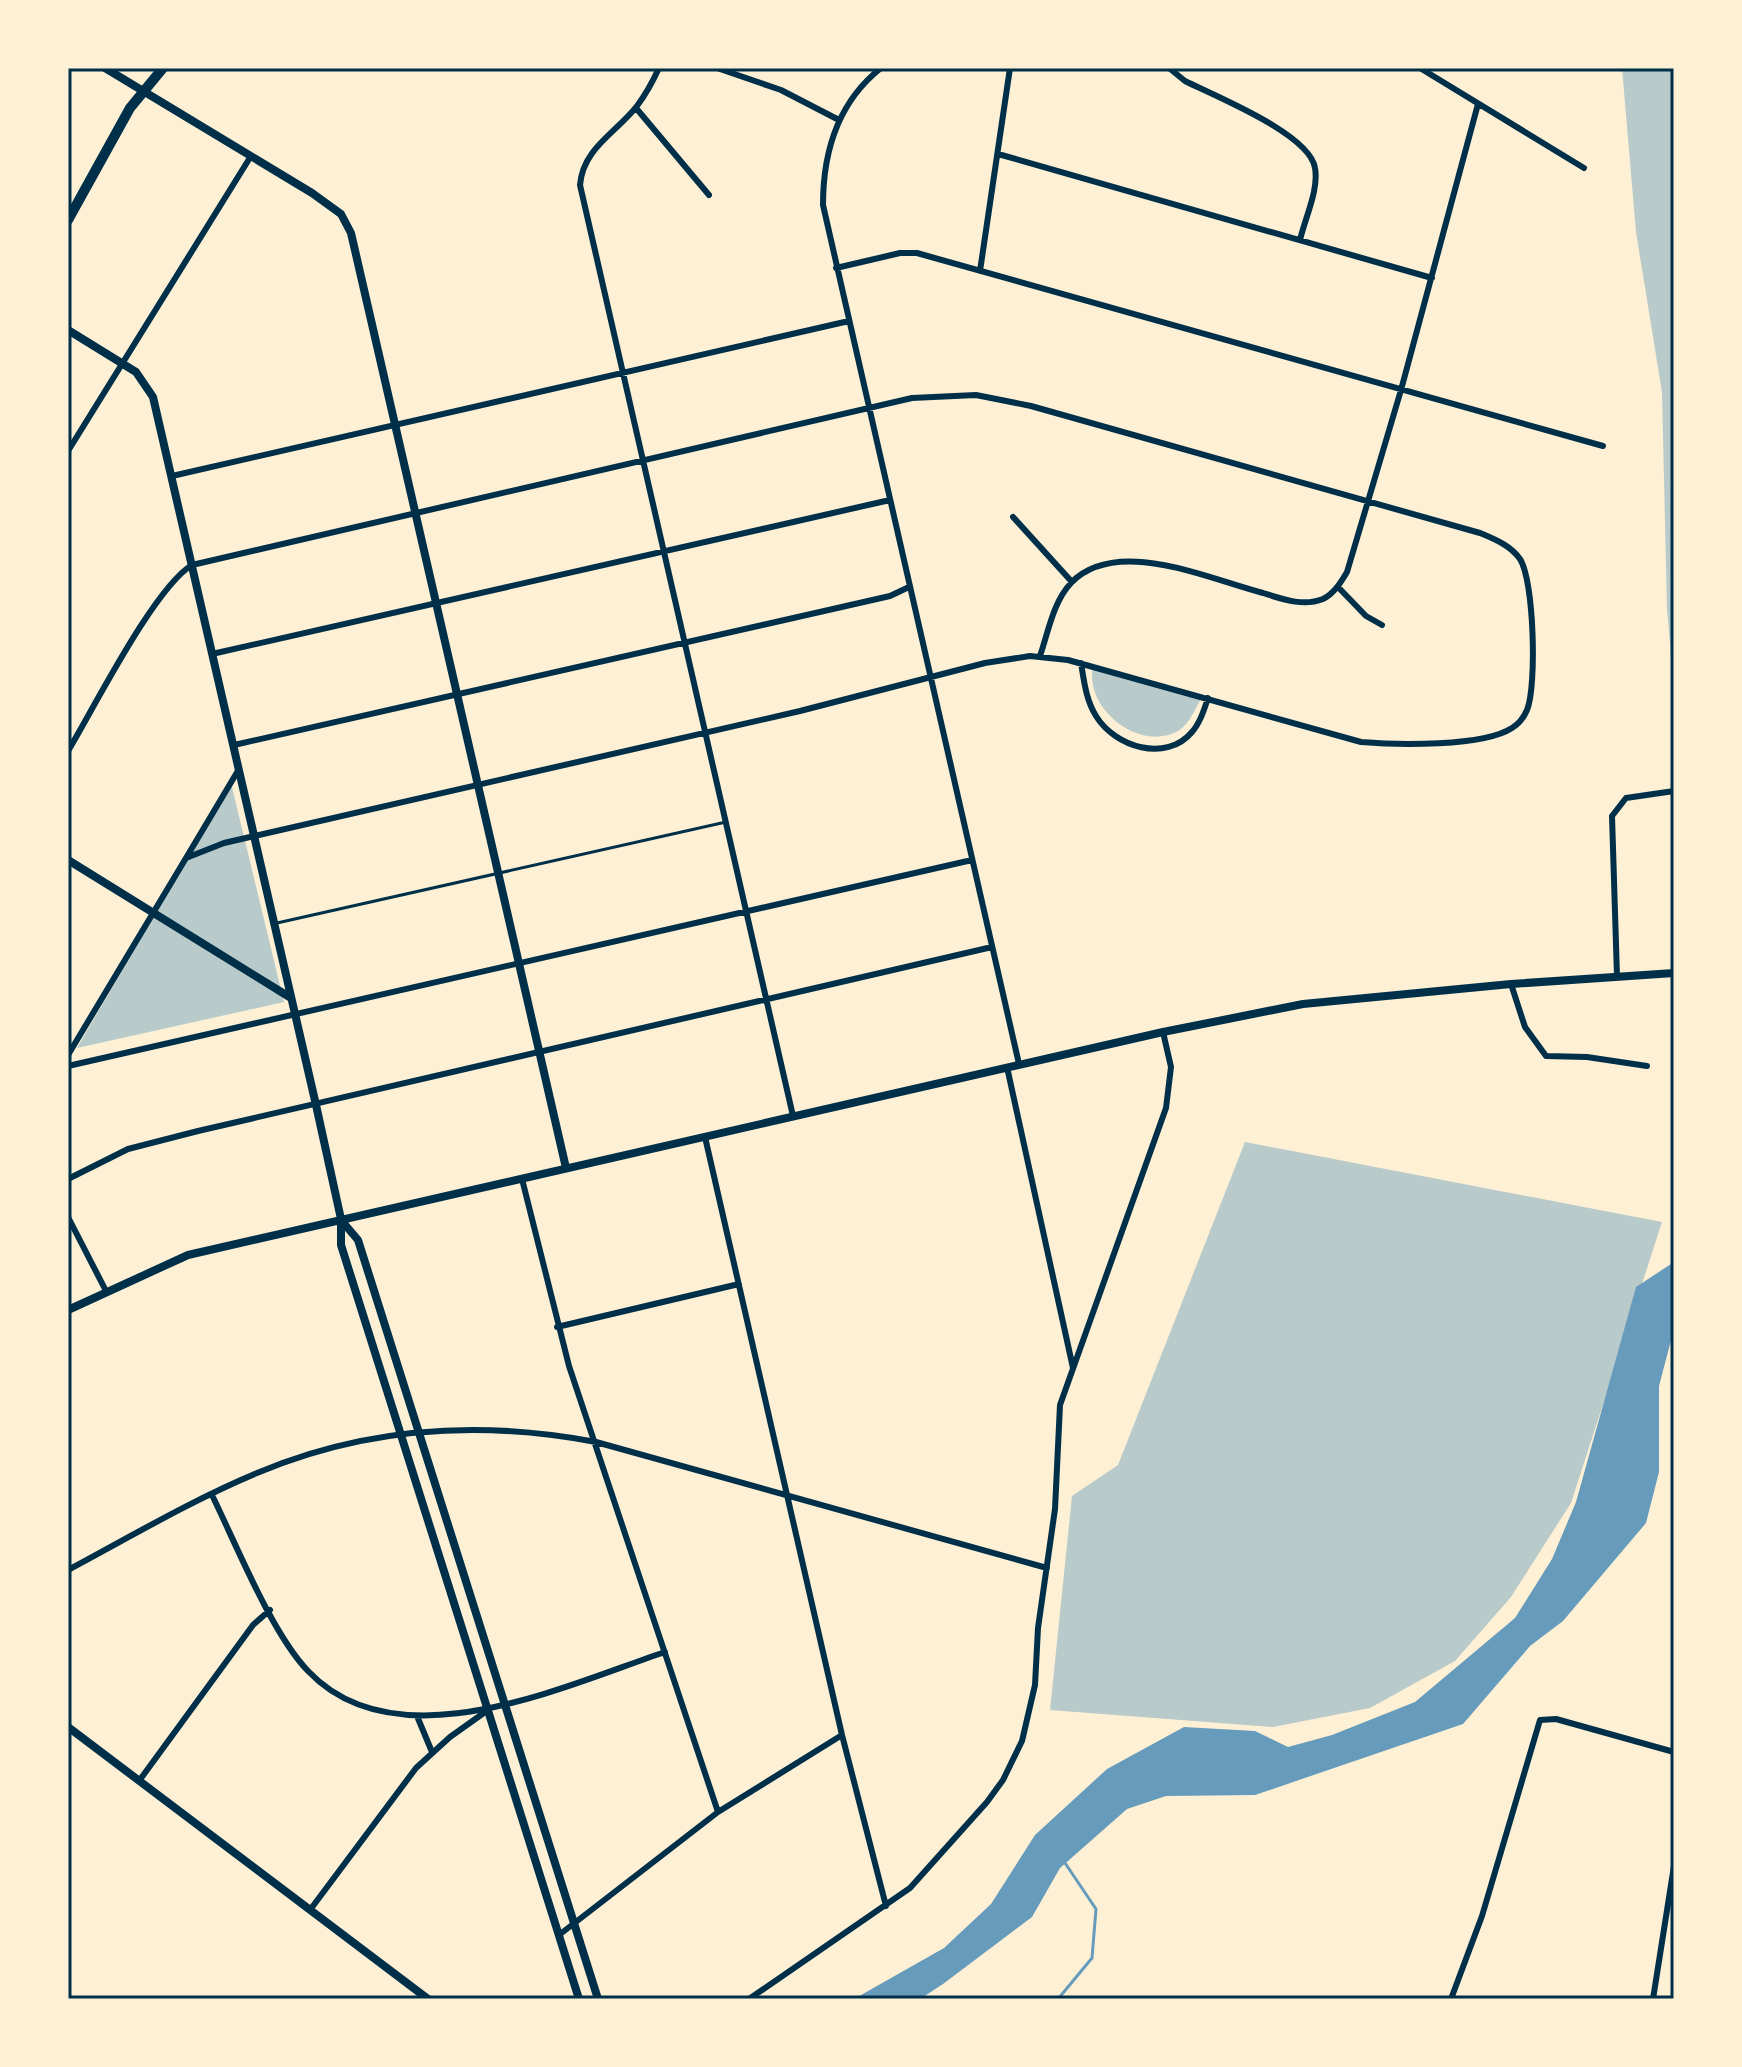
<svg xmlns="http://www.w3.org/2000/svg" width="1742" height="2067" viewBox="0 0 1742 2067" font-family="'PT Serif',serif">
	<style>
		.green { fill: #b9caca }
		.water { fill: #669bbc }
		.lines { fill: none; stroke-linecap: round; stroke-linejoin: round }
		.stream { stroke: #669bbc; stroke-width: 3 }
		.service { stroke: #003049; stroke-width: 3 }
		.minor { stroke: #003049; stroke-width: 6 }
		.tertiary { stroke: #003049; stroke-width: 8 }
		.primary { stroke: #003049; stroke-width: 10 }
		.neatline { fill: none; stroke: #003049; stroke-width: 3 }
	</style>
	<rect width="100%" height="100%" fill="#fdf0d5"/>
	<!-- green -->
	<path class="green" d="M1622,68h52v622l-7,-81 -5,-217 -26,-160z
		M1093,666l109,31c-7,12 -13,29 -26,35 -39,19 -92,-24 -83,-66z
		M231,783l53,219 -207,46z
		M1245,1142l417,80 -91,281 -60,94 -56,64 -85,47 -97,19 -223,-17 22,-214 46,-31z"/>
	<!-- water -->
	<path class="water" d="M1674,1262v67l-15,57v86l-13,51 -83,98 -33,25 -67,78 -208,71 -89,1 -39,13 -67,59 -28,49 -89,67 -23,15h-66l90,-51 47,-44 44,-69 72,-66 77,-42 71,4 33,16 44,-12 83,-33 100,-84 37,-59 24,-57 60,-215z"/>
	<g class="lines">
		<!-- stream -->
		<path class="stream" d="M1058,1999l34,-41 4,-49 -33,-49"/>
		<!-- service -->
		<path class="service" d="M277,923l449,-101"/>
		<!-- minor -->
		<path class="minor" d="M659,68c-6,13 -13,26 -22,38 -21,27 -54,42 -57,79l213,931
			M717,68l64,22 58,30
			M881,68c-43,34 -58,84 -58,137l196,859
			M1169,68l16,13c30,15 125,53 130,87 4,22 -10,50 -15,72
			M1420,68l164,100
			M636,108l73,87
			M998,154l434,124
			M836,268l64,-15h17l686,193
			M980,271l30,-203
			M68,451l183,-295
			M172,476l677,-155
			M1013,517l59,65
			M1338,587l28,29 16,9
			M212,654l678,-154
			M1040,656c8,-23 13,-54 31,-73 45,-47 138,-4 192,10 19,6 40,14 60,6 11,-5 18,-17 24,-27l54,-182 77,-286
			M1081,663c3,18 5,37 15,53 19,31 70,47 96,16 8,-9 12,-22 16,-34
			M234,745l656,-149 19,-9
			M68,751c26,-43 86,-163 124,-186l720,-167 64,-3 55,11 449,127c14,6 30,12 40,26 14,21 17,127 7,151 -3,7 -8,14 -15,18 -29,19 -116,17 -151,14l-293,-82 -38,-4 -45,7 -185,48 -576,132 -38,15 -118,197
			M186,858l53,-89
			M1617,976l-5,-160 14,-18 48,-7
			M1511,984l14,43 21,29 41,1 60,9
			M68,1066l904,-206
			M1007,1067l66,301
			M705,1137l137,598 44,171
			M68,1179l60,-30 70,-18 794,-184
			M522,1179l47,187 149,446
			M68,1217l38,74
			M557,1327l182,-43
			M212,1495c24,49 60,139 96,176 89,94 256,15 357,-19
			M68,1570c62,-33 124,-70 189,-97 109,-46 223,-53 339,-31l451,126
			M417,1716l15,36
			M139,1781l114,-156 17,-15
			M310,1910l106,-142 34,-31 38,-27
			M559,1935l159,-123 124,-77
			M749,1999l161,-111 77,-86 16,-22 19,-39 13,-56 3,-57 17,-119 5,-104 106,-297 5,-41 -8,-35
			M1451,1999l31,-83 58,-196 16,-1 118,33
			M1653,1999l21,-133"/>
		<!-- tertiary -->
		<path class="tertiary" d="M105,68l207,125 29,21 10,19 215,935
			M68,330l68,42 17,25 163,708 25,114v26l238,754
			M68,860l223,138
			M341,1220l17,20 240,759
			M68,1310l120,-55 975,-223 140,-28 208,-20 163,-11
			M68,1727l360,272"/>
		<!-- primary -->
		<path class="primary" d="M68,220l62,-112 33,-40"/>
	</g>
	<!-- border -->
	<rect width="1742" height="2067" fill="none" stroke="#fdf0d5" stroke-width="140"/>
	<rect x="70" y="70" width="1602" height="1927" class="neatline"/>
</svg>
